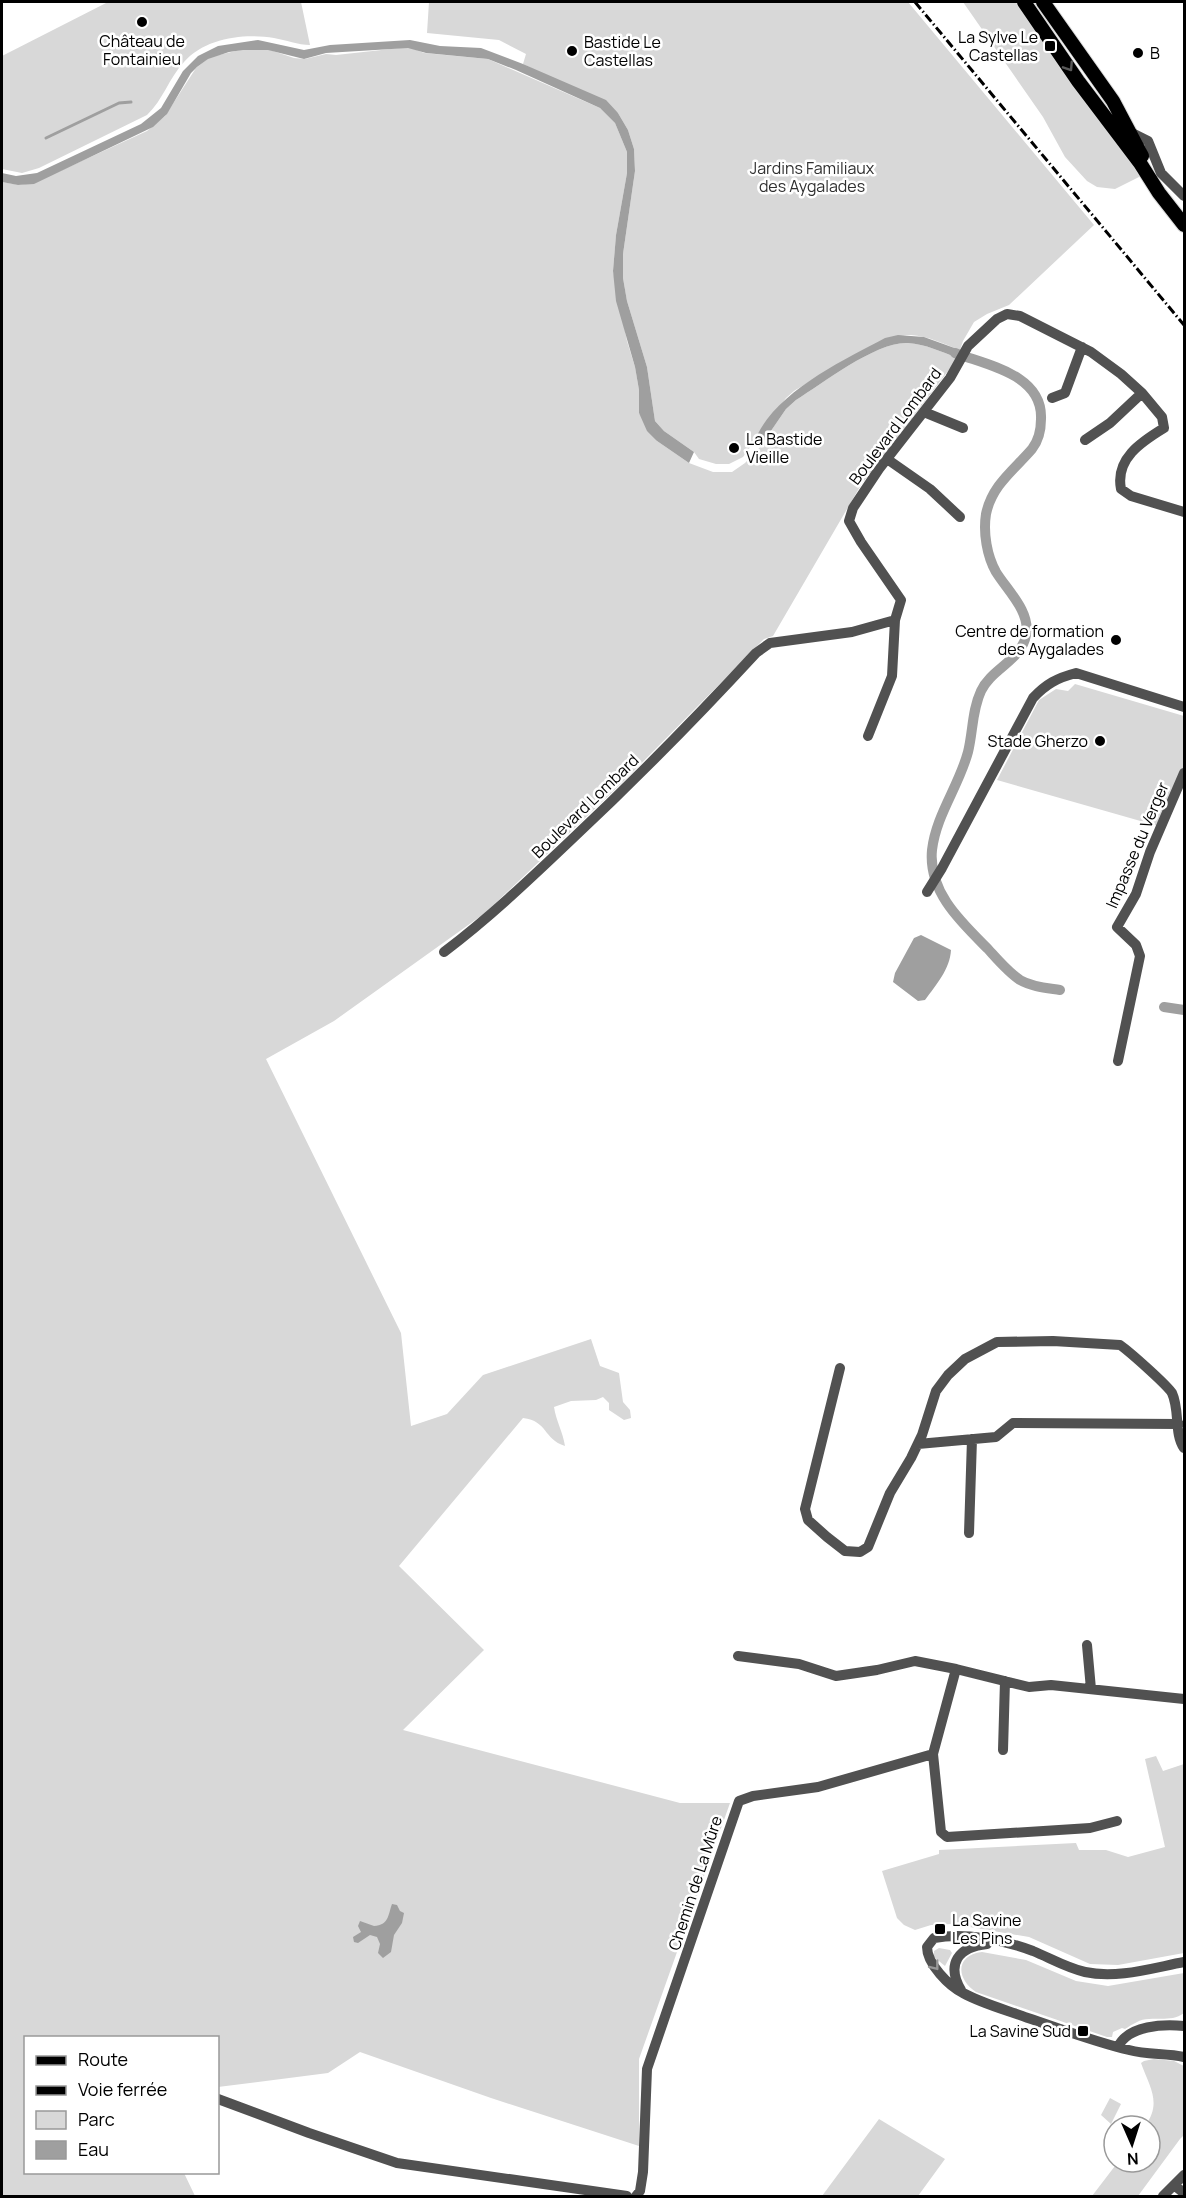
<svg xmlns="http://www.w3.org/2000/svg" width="1186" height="2198" viewBox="0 0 1186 2198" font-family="Manrope,sans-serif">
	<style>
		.green { fill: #d8d8d8 }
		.water { fill: #9f9f9f }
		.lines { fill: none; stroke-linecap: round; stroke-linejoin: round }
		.stream { stroke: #9f9f9f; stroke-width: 3 }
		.canal { stroke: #9f9f9f; stroke-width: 10 }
		.major-casing { stroke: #dbdbdb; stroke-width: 16 }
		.minor { stroke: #515151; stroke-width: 10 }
		.major { stroke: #000; stroke-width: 14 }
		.rail { stroke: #000; stroke-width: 3; stroke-dasharray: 9 3 1.5 3; stroke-linecap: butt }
		.oneway { stroke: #595959 }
		.oneway2 { stroke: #979797 }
		.poi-dot { fill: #000; stroke: #fff; stroke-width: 2 }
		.labels { text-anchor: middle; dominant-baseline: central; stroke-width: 5; stroke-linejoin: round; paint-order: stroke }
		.poi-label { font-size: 16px; fill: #000; stroke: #fff; text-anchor: end }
		.park-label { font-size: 16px; fill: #2f2f2f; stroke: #fff }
		.street-label { font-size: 16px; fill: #000; stroke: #fff }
	</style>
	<rect width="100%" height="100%" fill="#fff"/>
	<!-- green -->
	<path class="green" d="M108,2h193l9,43c-12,0 -24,-5 -36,-7 -30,-5 -69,0 -90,24 -15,16 -21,38 -37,53l-108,53 -17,5 -20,-4v-113z
		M429,2h479l186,223 -85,80 -22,9 -13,8 -11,19 -3,9c-16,-6 -32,-14 -49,-15 -28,-2 -91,41 -117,56l-8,7 -43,59 -14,7h-13l-17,-5 -5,-7 -30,-21 -9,-10 -8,-54 -20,-66 -4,-23v-24l12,-83 -1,-22 -6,-19 -10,-17 -95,-49 3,-10 -27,-14 -72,-7z
		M963,2h53l125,174 -26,13 -18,-2 -10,-6 -22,-24 -22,-40z
		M409,47l15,6 64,6 112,49 15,15 12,29v21l-11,62 -3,36 14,70 8,26 4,23v23l18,28 32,22 24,9h19l13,-9 15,-16 26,-38 10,-9c27,-17 81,-59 112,-57 17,1 34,9 50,15l-97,127 -88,151 -9,3 -141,143 -138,131 -151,108 -68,38 135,274 10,93 36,-12 36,-39 108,-36 9,27 19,7 4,29 7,8 1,8 -7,2 -15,-10v-7l-6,-6 -7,3 -25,1 -17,6c2,14 9,25 11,39 -22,-7 -17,-25 -42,-28l-124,148 85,84 -81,80 277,73h50l-91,256v87l-148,-48 -131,-46 -32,21 -110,14v-49h-192v134l158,1 11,23h-193v-2014l18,3 16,-3 111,-51 18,-15 31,-48 14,-11 30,-7h30l24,8 11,1 21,-5 10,1z
		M1075,684l109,32v50l-26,60 -161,-46 42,-80 17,-11 12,2z
		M1156,1756l7,15 21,-7v189l-66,12 -28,-1 -61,-27 -77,-13 -21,1 -16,5 -11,-5 -7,-7 -15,-47 57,-17v-4l137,-7 3,7h27l22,7 37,-10 -20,-88z
		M939,1948l11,2 2,3 -7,13 -11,-9v-6z
		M982,1952l44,8 50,21 32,5 76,-13v40c-11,8 -22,5 -35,6 -9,0 -16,5 -24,10l-3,-1 -9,4 -1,5h-5l-131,-45c-20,-13 -21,-37 6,-40z
		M1154,2059l20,2 10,5v69l-4,4 -42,57h-46l26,-34h32v-36h-5c17,-23 5,-38 -4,-63l3,-2z
		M1110,2098l11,6 -10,20 -10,-9z
		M879,2119l66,40 -27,37h-96z"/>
	<!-- water -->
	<path class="water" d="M258,40l46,10 26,-5 80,-5 30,6 41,2 42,16 83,36 12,13 10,17 6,19 1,22 -12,83v24l4,23 20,66 8,54 9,10 30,21 -5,11 -32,-22 -10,-10 -8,-18v-23l-4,-23 -19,-66 -3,-30 3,-36 11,-62v-21l-12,-29 -15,-15 -84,-38 -28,-11 -62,-6 -18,-5 -82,5 -22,6 -36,-9h-25l-14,2 -21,7 -11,8 -6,6 -24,41 -14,13 -119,57 -16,1 -16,-3v-9l14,3 21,-3 104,-49 20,-16 22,-37 15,-15 20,-10z
		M898,335l26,2 36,13 -2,8c-16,-6 -33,-14 -50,-15 -31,-2 -85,40 -112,57l-10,9 -26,38 -6,-4c17,-49 88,-82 131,-105z
		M921,935l30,15c-1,19 -15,35 -26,50l-7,1 -25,-19 2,-9 19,-35z
		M392,1904l5,1 3,6 4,2 -2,10 -8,12 -3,17 -8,6 -5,-5 2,-9 -3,-7 -7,-2 -12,8 -4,-1 -1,-5 8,-5 -3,-6 2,-5 14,5c15,-1 14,-11 18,-22z"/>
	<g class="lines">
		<!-- stream -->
		<path class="stream" d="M46,138l73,-35 12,-1"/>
		<!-- canal -->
		<path class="canal" d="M955,353c31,12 88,21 86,66 0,11 -2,21 -9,30 -18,21 -40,36 -46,65 -3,19 1,42 10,58 11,18 35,40 30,63 -4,25 -35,34 -45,56 -9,19 -8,41 -13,61 -9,34 -32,63 -36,98 -4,42 29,72 56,99 10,11 20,23 32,31 12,7 27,8 40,10
			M1164,1007l20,3"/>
		<defs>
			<path id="major" d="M1024,2l54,79 62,82 19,30 25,32
				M1043,2l70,99 29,55"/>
		</defs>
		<!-- major casing -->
		<use href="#major" class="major-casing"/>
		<!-- minor -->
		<path class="minor" d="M1130,132l18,9 13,32 23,23
			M1052,398l13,-5 17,-46
			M924,412l39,16
			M1085,440l25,-17 32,-30
			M887,459l43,30 30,28
			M868,736l24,-60 3,-56
			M927,892l15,-24 91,-170c13,-14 24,-20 43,-25l108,34
			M444,952c45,-34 85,-72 126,-111 65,-61 126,-123 186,-188l14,-10 82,-11 43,-12 6,-20 -40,-58 -12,-21 4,-13 26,-39 71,-91 18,-32 29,-27 10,-5 13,2 71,36 30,22 21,19 20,24 2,11c-23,14 -49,31 -43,61l10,7 53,16
			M1118,1061l22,-105 -4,-11 -19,-18 19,-33 14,-42 34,-79
			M840,1368l-35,141 3,11 19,17 18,14 15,1 8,-5 22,-54 21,-35 11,-23 14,-44 12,-16 17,-16 32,-17 56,-1 67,4c10,7 47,40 52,48 8,17 2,41 12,55
			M918,1444l78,-7 17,-14 166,1
			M969,1533l3,-94
			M1087,1645l4,44
			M738,1656l61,8 37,12 41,-6 38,-9 41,8
			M1003,1750l2,-69
			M933,1754l8,78 6,5 143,-9 27,-7
			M1184,1962c-32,6 -67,17 -99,10 -18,-4 -35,-14 -52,-21 -29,-11 -68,-19 -99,-13l-7,9c0,17 22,39 36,46 20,11 44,17 65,25 33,11 67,24 101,32 18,5 37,3 55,7
			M961,1990c-15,-26 -3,-43 26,-46
			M1118,2047c10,-22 46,-23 66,-21
			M218,2099l91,34 88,30 230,33
			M1174,2185l10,8
			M636,2196l4,-5 3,-19 4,-103 92,-268 14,-5 65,-9 115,-33 23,-85 73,18 22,-2 133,14
			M1163,2196l21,-21"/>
		<!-- major -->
		<use href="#major" class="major"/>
		<!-- rail -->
		<path class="rail" d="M915,2l269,323"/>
	</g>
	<!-- one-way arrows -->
	<defs><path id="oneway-chevron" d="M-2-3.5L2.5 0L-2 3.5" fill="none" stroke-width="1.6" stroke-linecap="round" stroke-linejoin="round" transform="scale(1.5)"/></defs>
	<use class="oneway" href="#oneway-chevron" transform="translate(1069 67) rotate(57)"/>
	<use class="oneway2" href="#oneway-chevron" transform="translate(935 1966) rotate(52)"/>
	<!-- markers -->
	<g class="poi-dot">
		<circle cx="142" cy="22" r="6"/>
		<rect x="1044" y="40" width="12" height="12" rx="3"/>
		<circle cx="572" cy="51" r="6"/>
		<circle cx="1138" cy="53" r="6"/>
		<circle cx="734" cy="448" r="6"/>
		<circle cx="1116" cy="640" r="6"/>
		<circle cx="1100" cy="741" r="6"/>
		<rect x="934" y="1923" width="12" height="12" rx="3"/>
		<rect x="1077" y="2025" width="12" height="12" rx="3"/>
	</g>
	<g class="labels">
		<!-- poi labels -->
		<g class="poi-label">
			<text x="1038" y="37">La Sylve Le<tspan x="1038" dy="18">Castellas</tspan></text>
			<text x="142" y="41" text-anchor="middle">Château de<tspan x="142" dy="18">Fontainieu</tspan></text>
			<text x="584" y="42" text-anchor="start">Bastide Le<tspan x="584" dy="18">Castellas</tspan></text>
			<text x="1150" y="53" text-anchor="start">B</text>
			<text x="746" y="439" text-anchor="start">La Bastide<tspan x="746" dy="18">Vieille</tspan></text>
			<text x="1104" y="631">Centre de formation<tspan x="1104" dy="18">des Aygalades</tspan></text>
			<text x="1088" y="741">Stade Gherzo</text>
			<text x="952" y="1920" text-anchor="start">La Savine<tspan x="952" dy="18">Les Pins</tspan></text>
			<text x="1071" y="2031">La Savine Sud</text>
		</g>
		<!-- park labels -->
		<g class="park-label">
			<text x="812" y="168">Jardins Familiaux<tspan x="812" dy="18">des Aygalades</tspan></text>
		</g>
		<!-- street labels -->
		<g class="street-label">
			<text transform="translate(895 426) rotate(-53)">Boulevard Lombard</text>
			<text transform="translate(585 806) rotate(-44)">Boulevard Lombard</text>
			<text transform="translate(1137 845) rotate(-67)">Impasse du Verger</text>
			<text transform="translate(695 1883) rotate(-72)">Chemin de La Mûre</text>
		</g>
	</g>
	<!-- border -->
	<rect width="1186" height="2198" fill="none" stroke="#000000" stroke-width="6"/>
	<!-- legend -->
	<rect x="24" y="2036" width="195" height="138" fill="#ffffff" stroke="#999999" stroke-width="1.5"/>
	<rect x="36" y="2056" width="30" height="9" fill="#000000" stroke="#999999" stroke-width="1.5"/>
	<text x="78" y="2066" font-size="18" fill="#000000">Route</text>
	<rect x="36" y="2086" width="30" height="9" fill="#000000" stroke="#999999" stroke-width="1.5"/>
	<text x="78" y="2096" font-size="18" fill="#000000">Voie ferrée</text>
	<rect x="36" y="2111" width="30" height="18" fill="#d8d8d8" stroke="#999999" stroke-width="1.5"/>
	<text x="78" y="2126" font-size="18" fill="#000000">Parc</text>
	<rect x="36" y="2141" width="30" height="18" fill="#9f9f9f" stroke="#999999" stroke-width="1.5"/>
	<text x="78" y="2156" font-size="18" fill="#000000">Eau</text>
	<!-- north arrow -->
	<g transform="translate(1132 2144) rotate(177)"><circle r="28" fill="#ffffff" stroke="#999999" stroke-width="1.5"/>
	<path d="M0-4.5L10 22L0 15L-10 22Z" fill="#000000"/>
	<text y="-9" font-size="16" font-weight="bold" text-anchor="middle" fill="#000000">N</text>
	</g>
</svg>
